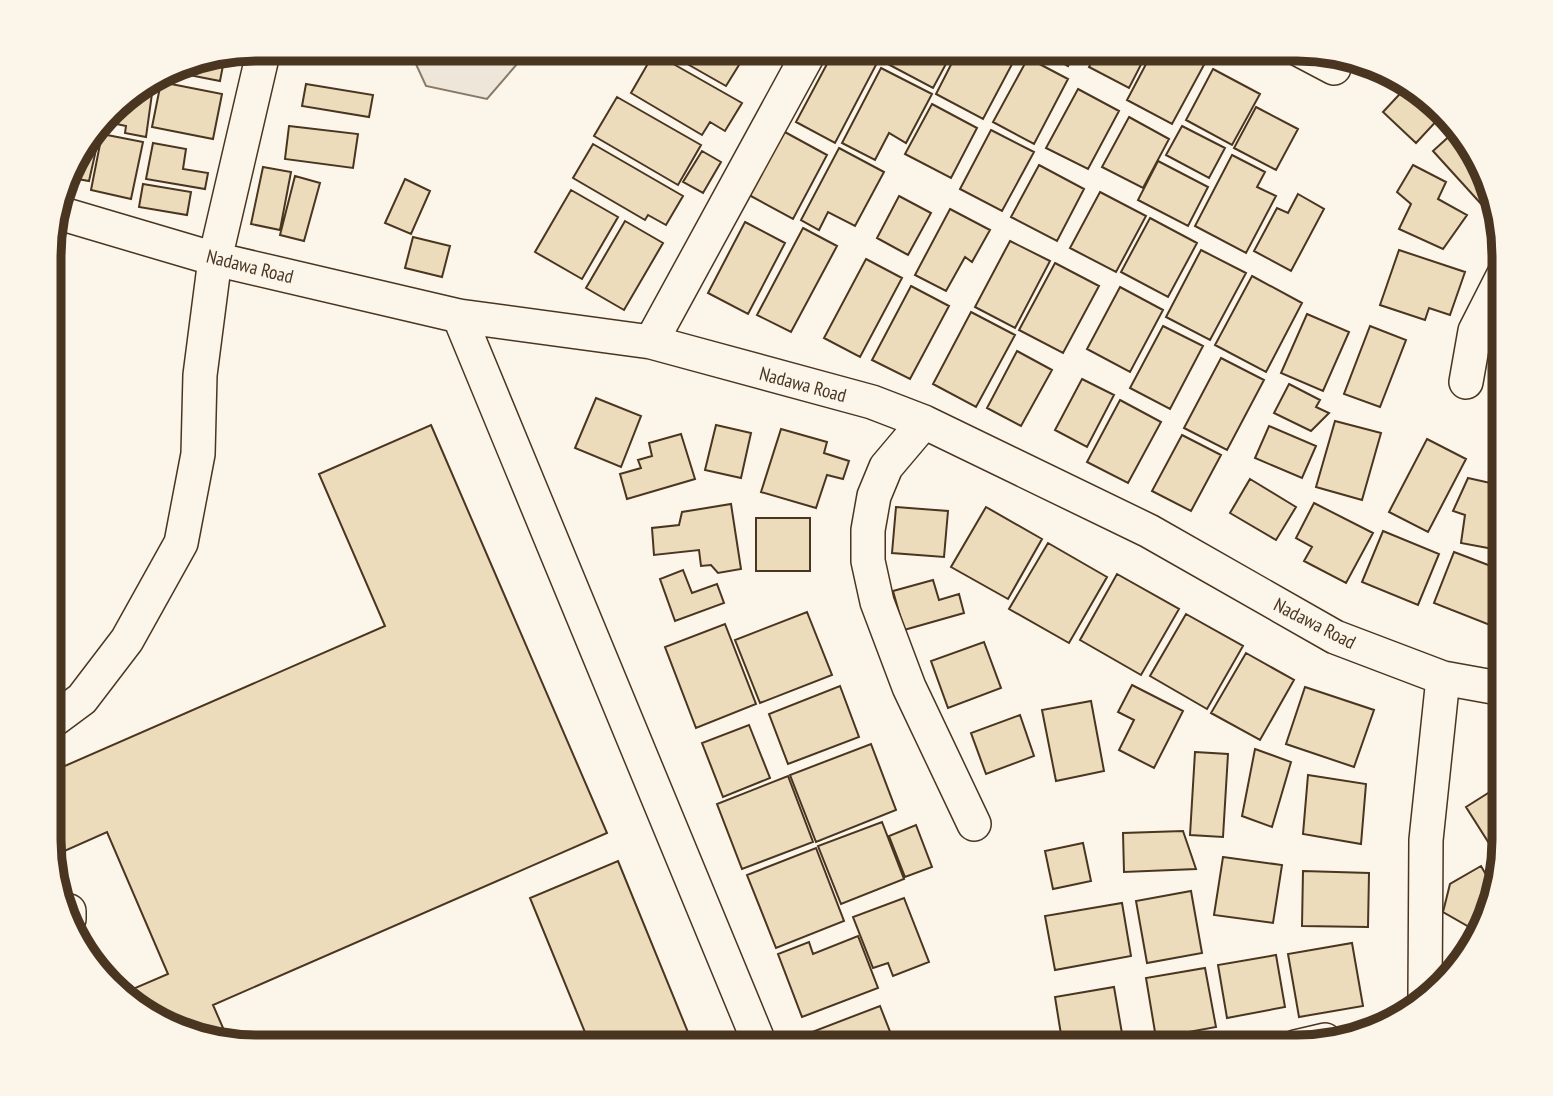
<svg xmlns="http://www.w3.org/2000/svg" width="1553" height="1096" viewBox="0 0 1553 1096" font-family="'PT Sans Narrow',sans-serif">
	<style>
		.green { fill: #ede6d9; stroke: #887966; stroke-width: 2 }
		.building { fill: #ecdcbc; stroke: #4a3520; stroke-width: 2 }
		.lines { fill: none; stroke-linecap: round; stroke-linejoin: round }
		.minor-casing { stroke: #4a3520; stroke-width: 36 }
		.minor { stroke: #fbf6e9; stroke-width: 33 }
		.labels { text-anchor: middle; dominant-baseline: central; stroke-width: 5; stroke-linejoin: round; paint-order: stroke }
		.street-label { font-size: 19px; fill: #4a3520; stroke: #fbf6e9 }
		.rim { fill: none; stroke: #4a3520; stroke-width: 9 }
	</style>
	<rect width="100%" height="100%" fill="#fbf6e9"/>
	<!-- green -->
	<path class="green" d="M409,49h121l-43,50 -61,-13z"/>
	<!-- building -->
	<path class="building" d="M689,49h53l5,3 -21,34 -44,-25z
		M752,49h22l-6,10z
		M835,49h16l26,14 -42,80 -39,-21z
		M890,49h64l-21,39 -49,-26z
		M959,49h61l-37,70 -47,-25z
		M1038,49h39l-9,17z
		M1098,49h51l-20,39 -40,-21z
		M1154,49h24l27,14 -33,61 -45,-24z
		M654,53l88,50 -17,28 -15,-9 -8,13 -71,-42z
		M225,55l-5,26 -31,-6 3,-13z
		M1028,58l40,21 -34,65 -41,-22z
		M881,68l51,26 -26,49 -17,-10 -14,27 -33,-17z
		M1213,69l47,25 -28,51 -46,-25z
		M154,79l-8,58 -21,-4 1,-7 -23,-5 16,-20z
		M161,82l61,12 -9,45 -61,-12z
		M306,84l67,11 -4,22 -67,-11z
		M1409,84l14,8 19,23 -26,28 -33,-31z
		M1078,89l41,22 -31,58 -42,-21z
		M617,97l84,48 -23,40 -84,-49z
		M932,104l45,24 -26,50 -46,-24z
		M1256,107l42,22 -22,41 -42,-22z
		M1129,117l40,22 -26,49 -41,-21z
		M289,126l69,8 -5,34 -68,-9z
		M1182,126l43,22 -16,30 -43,-23z
		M991,130l43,22 -32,59 -42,-22z
		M96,131l4,1 -11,49 -23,-4 5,-13z
		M783,131l44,24 -34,64 -44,-24z
		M1455,131l27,33 10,34 -9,8 -50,-55z
		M102,134l41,8 -12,57 -40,-9z
		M153,143l33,6 -3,20 25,4 -3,16 -59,-10z
		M593,144l90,52 -17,29 -18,-10 -3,5 -72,-42z
		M839,148l45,24 -29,54 -27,-14 -9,18 -18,-10z
		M702,151l19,11 -18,31 -20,-11z
		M1232,155l33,17 -8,15 19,9 -30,57 -51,-27z
		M1158,161l50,26 -20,39 -50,-26z
		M1039,165l45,24 -27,52 -46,-24z
		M1413,165l33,17 -8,17 29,16 -24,34 -44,-20 12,-25 -14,-12z
		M263,167l28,5 -11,58 -29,-6z
		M295,176l25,7 -16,58 -24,-6z
		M405,179l25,12 -19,43 -26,-11z
		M143,184l48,8 -4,23 -48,-8z
		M571,190l47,27 -36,62 -47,-27z
		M1100,192l46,24 -30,56 -46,-24z
		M1298,194l26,15 -33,62 -37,-20 23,-43 11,5z
		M899,196l32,17 -23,42 -31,-17z
		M950,209l40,21 -18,32 -7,-5 -19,34 -31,-16z
		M1150,218l47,25 -29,54 -47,-25z
		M625,221l38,22 -39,67 -38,-22z
		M745,222l40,21 -37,71 -40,-21z
		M803,228l34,18 -46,86 -34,-17z
		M413,237l37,9 -8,31 -37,-9z
		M1010,241l40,20 -35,67 -40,-21z
		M1201,250l45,23 -36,67 -44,-23z
		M1399,250l66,22 -15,43 -21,-7 -4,12 -45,-15z
		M866,259l36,19 -42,79 -36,-19z
		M1055,263l44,23 -36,67 -44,-23z
		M1252,276l50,27 -36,69 -51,-27z
		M911,286l38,20 -39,73 -38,-19z
		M1120,287l43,23 -33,62 -43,-23z
		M971,312l44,23 -39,72 -43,-23z
		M1307,314l42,18 -26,59 -42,-18z
		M1163,326l40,20 -33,63 -40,-21z
		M1370,326l36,14 -26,67 -36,-13z
		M1017,351l35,19 -31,56 -34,-18z
		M1221,358l43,22 -37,70 -43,-22z
		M1082,379l32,16 -27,52 -32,-17z
		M1289,384l31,16 -4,7 13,6 -18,18 -37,-18z
		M596,398l45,18 -20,51 -46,-19z
		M1120,400l41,22 -33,61 -41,-21z
		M1335,421l46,12 -19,67 -46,-13z
		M431,425l176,408 -394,172 17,39 -41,-8 -59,-32 -9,-10 47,-20 -61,-142 -56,25v-85l334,-146 -66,-152z
		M716,425l35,8 -10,45 -36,-8z
		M1269,426l47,20 -14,32 -47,-20z
		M781,429l46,13 -3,11 25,8 -6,18 -16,-4 -11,33 -55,-16z
		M681,434l14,45 -68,20 -7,-25 21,-6 -3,-8 14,-4 -3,-13z
		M1182,435l39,20 -30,56 -39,-20z
		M1427,439l39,20 -38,73 -39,-20z
		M1468,478l36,8v65l-43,-8 4,-28 -12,-4z
		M1250,479l46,28 -20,33 -46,-27z
		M1314,503l59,30 -27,50 -42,-22 8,-14 -16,-9z
		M731,504l10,65 -23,4 -7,-8 -10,1 -2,-16 -45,5 -2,-27 27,-3 3,-13z
		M896,507l52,4 -4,46 -52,-4z
		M986,507l56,32 -34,60 -57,-32z
		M756,518h54v53h-54z
		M1383,531l56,23 -21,51 -56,-23z
		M1048,543l59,34 -38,66 -60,-34z
		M1454,552l50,19v35l-9,21 -61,-24z
		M683,570l9,23 25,-9 7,19 -49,18 -15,-42z
		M1117,574l62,35 -38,66 -61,-35z
		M933,580l6,20 20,-6 5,19 -60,17 -11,-39z
		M807,612l25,63 -72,28 -25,-63z
		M1186,614l57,32 -36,63 -57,-33z
		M725,624l31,80 -60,24 -31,-81z
		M984,642l17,46 -53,20 -17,-47z
		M1246,653l48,27 -34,60 -49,-27z
		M1132,685l51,26 -29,57 -35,-18 15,-30 -16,-8z
		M840,686l19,51 -71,27 -19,-50z
		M1305,687l69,23 -20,57 -68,-23z
		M1091,701l13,70 -48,10 -14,-71z
		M1020,715l14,41 -48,18 -15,-41z
		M749,725l21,53 -47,19 -21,-54z
		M871,744l25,66 -80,32 -26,-67z
		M1255,749l36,13 -19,65 -30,-11z
		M1195,752l33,2 -5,83 -33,-2z
		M1308,775l58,9 -5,60 -58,-10z
		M788,776l25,66 -71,27 -25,-65z
		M1504,783v70l-5,6 -33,-52z
		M882,822l22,57 -63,25 -23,-58z
		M916,825l16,42 -27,10 -16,-41z
		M1183,831l13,38 -72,3 -1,-39z
		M1083,843l8,38 -38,8 -8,-38z
		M816,848l28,73 -68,27 -29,-73z
		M1223,857l59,8 -9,58 -59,-8z
		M618,861l76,186h-103l-61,-149z
		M1481,866l15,26 -3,15 -17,32 -7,-12 -26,-15 7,-28z
		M1303,871l66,2 -1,54 -66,-1z
		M1191,891l11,62 -55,10 -11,-62z
		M904,898l25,64 -36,14 -5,-13 -15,5 -20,-51z
		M1122,903l9,53 -76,14 -10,-54z
		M858,936l20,52 -76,29 -24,-63 31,-12 4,12z
		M1352,943l11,63 -64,11 -11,-63z
		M1276,955l9,52 -58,11 -9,-53z
		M1205,968l11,59 -60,11 -10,-60z
		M1114,987l10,58 -61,2 -8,-50z
		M880,1006l16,41h-78l-6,-15z"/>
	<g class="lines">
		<defs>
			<path id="minor" d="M1298,49l36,19
				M56,212l159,47 244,57 192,26 221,60 52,20 225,109 186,106 108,41 61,11
				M459,316l302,731
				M651,342l160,-293
				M1466,382l9,-51 29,-57
				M924,422l-38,45 -12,29 -6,34v31l9,41 32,85 65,137
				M51,722l31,-23 45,-59 54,-97 17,-89 2,-79 15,-116 49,-210
				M69,919v-8
				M1425,996l1,-156 17,-162
				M1295,1047l30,-7"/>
		</defs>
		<!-- minor casing -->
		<use href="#minor" class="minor-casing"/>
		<!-- minor -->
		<use href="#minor" class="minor"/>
	</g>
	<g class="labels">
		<!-- street labels -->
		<g class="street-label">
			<text transform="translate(250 266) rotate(14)">Nadawa Road</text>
			<text transform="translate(803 384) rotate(15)">Nadawa Road</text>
			<text transform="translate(1315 623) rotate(27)">Nadawa Road</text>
		</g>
	</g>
	<!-- crop -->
	<path d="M0 0H1553V1096H0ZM256 61H1297A195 195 0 0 1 1492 256V840A195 195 0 0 1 1297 1035H256A195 195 0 0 1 61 840V256A195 195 0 0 1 256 61Z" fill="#fbf6e9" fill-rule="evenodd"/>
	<path class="rim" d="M256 61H1297A195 195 0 0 1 1492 256V840A195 195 0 0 1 1297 1035H256A195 195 0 0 1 61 840V256A195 195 0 0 1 256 61Z"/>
</svg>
